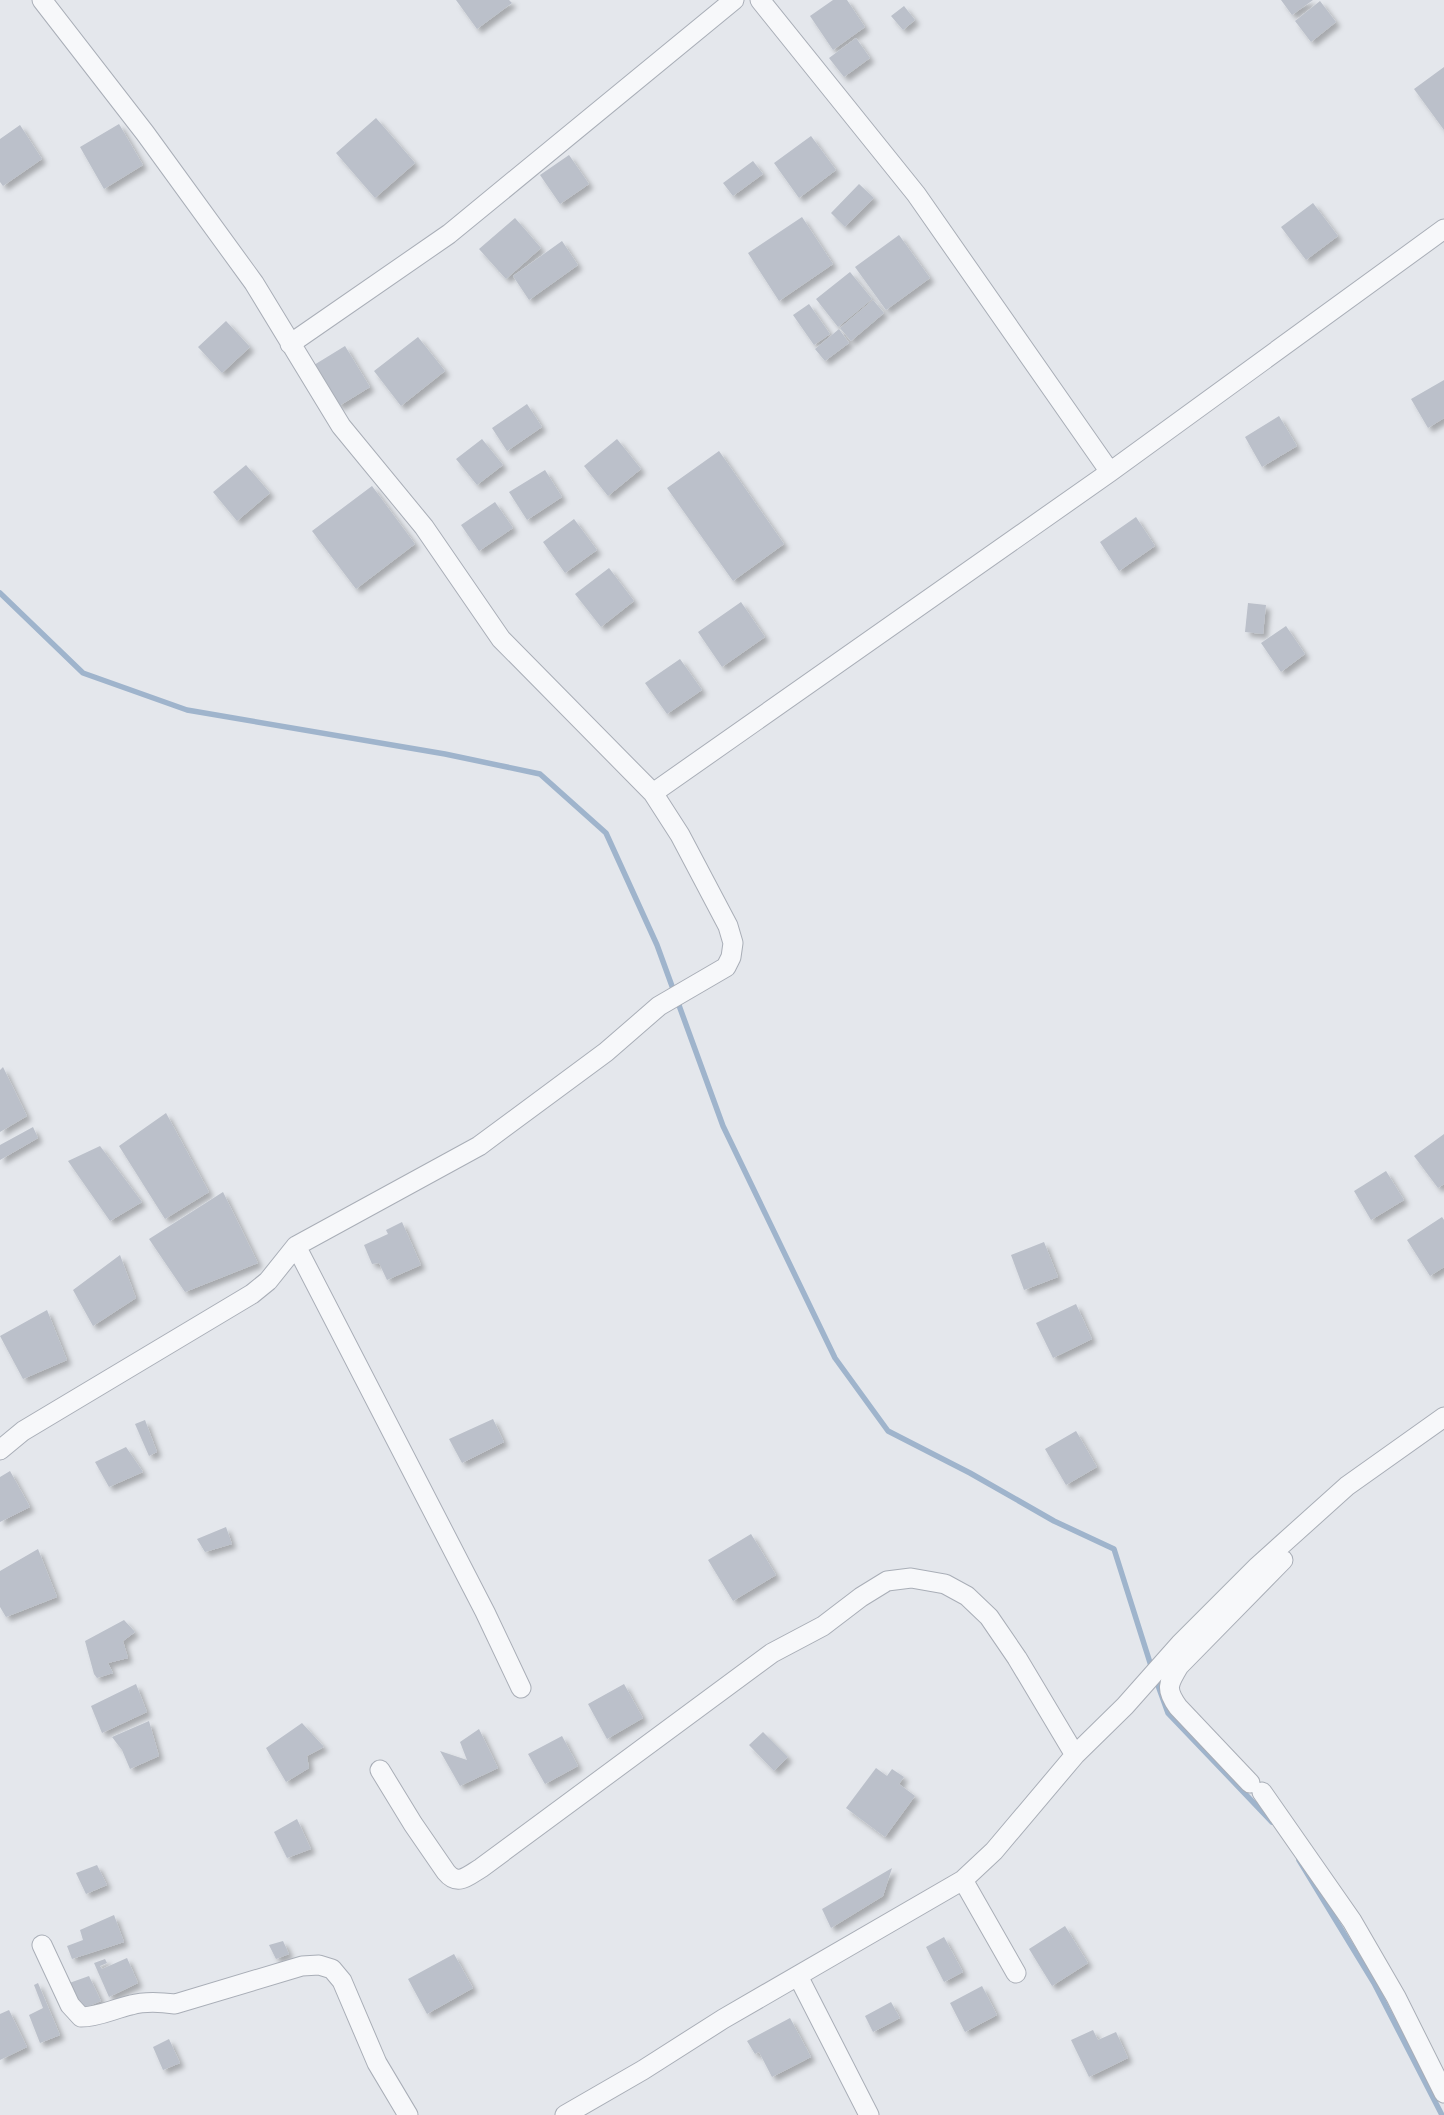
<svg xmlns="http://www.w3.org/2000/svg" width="1444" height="2115" viewBox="0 0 1444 2115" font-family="'Archivo Narrow',sans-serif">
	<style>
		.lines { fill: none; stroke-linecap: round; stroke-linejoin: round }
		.stream { stroke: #9fb4cc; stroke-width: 5.5 }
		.building { fill: #bbc0ca; filter: url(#shadow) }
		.minor-casing { stroke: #a9aeb7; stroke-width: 21 }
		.minor { stroke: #f7f8fa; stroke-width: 19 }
	</style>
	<defs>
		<filter id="shadow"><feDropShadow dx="4.5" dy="4.5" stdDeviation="2.5" flood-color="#0004"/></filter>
	</defs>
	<rect width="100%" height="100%" fill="#e4e7ec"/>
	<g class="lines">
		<!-- stream -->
		<path class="stream" d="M0,593l83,80 104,37 258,44 95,20 66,59 51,112 66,181 112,232 53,73 82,42 84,48 60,28 38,120
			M1155,1677l13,36 104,109
			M1299,1860l75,123 68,132"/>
	</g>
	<!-- building -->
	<path class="building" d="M456,0h53l3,3 -35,26z
		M833,0h14l18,27 -32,23 -23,-34z
		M1281,0h32l-21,15z
		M1320,1l16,21 -25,20 -16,-21z
		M904,6l11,14 -12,10 -12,-14z
		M856,38l14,20 -26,19 -15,-19z
		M1444,67v63l-30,-41z
		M376,118l39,45 -40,35 -39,-45z
		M119,124l24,41 -39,24 -24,-42z
		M20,125l22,34 -39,27 -3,-4v-43z
		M811,136l25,34 -37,28 -25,-35z
		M569,155l20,29 -29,20 -20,-29z
		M753,161l10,13 -30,22 -10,-13z
		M859,184l15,14 -29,29 -14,-14z
		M1313,203l25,33 -32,24 -25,-33z
		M802,217l31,47 -54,37 -31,-48z
		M515,218l26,30 -35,31 -27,-30z
		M899,235l31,43 -44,32 -31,-43z
		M562,241l16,24 -49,35 -16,-24z
		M850,272l22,27 -34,28 -22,-28z
		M873,300l11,13 -33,28 -11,-13z
		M809,304l21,30 -16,11 -21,-30z
		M226,321l24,26 -28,26 -24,-26z
		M839,329l10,14 -24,18 -10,-12z
		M418,337l27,34 -44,35 -27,-35z
		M345,346l25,41 -31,19 -25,-41z
		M1444,380v38l-16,10 -17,-29z
		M527,404l15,23 -35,24 -15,-23z
		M1279,416l18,30 -35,21 -17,-30z
		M482,439l21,26 -26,20 -21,-26z
		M617,439l24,30 -33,27 -24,-30z
		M719,451l65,93 -51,37 -66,-93z
		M246,465l24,28 -33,28 -24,-29z
		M545,470l17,27 -35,23 -18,-28z
		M372,486l43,58 -59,45 -44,-58z
		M495,502l18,26 -34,23 -18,-26z
		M1136,517l19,29 -36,25 -19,-29z
		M574,519l23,31 -32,23 -22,-31z
		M609,568l25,33 -33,26 -26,-33z
		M741,602l24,35 -43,30 -24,-35z
		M1248,603l18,2 -3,29 -18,-2z
		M1286,626l19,28 -24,18 -20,-29z
		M680,659l22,31 -35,24 -22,-31z
		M3,1067l24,49 -27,16v-62z
		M166,1113l43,79 -44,27 -46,-73z
		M33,1127l5,11 -38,22v-15z
		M1444,1134v50l-6,4 -24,-32z
		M100,1146l42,56 -32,19 -42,-60z
		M1386,1171l18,29 -33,20 -17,-29z
		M223,1192l35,71 -73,29 -36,-53z
		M1442,1217l2,3v47l-14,9 -23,-36z
		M402,1222l19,43 -34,15 -8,-17 -7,1 -8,-19 24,-11 -2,-4z
		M1044,1242l14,35 -34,13 -13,-35z
		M120,1255l16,43 -43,28 -20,-36z
		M1076,1304l16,35 -39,19 -17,-35z
		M47,1310l20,50 -44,19 -23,-43z
		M493,1419l11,23 -42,21 -13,-24z
		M145,1420l12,32 -8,4 -14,-32z
		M1076,1431l21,36 -31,18 -21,-36z
		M126,1447l17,25 -34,15 -14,-25z
		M10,1471l20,36 -30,15v-45z
		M226,1527l6,17 -27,8 -8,-13z
		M751,1534l25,41 -43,26 -25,-41z
		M38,1549l19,48 -51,20 -6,-10v-36z
		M124,1620l11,12 -12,9 5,17 -20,5 5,10 -16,5 -3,-4 -9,-33z
		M136,1684l11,28 -45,21 -11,-27z
		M624,1684l19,34 -36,21 -19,-35z
		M149,1721l10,35 -29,13 -8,-19 -10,-13z
		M302,1723l22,24 -17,9 2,12 -23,14 -20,-34z
		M479,1729l19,39 -38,18 -20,-35 27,9 -7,-18z
		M763,1732l25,25 -14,14 -25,-26z
		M562,1736l16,30 -33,18 -17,-30z
		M876,1768l11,8 5,-7 12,8 -5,7 16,12 -30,41 -39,-29z
		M297,1819l14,30 -24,9 -13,-26z
		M97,1865l10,20 -21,9 -10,-21z
		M892,1868l-9,28 -52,32 -9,-19z
		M114,1915l10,27 -52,17 -5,-13 16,-6 -3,-10z
		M1065,1926l23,37 -36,23 -23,-37z
		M944,1937l19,35 -19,10 -18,-35z
		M283,1941l6,13 -13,5 -7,-14z
		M454,1954l19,34 -46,26 -19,-35z
		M127,1958l11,25 -29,14 -15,-34 11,-4 2,4 -7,3 2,3z
		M89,1976l12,25 -29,12 -11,-27z
		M38,1983l22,52 -20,8 -11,-28 14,-7 -9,-23z
		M982,1986l15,29 -32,17 -15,-29z
		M891,2002l9,16 -27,14 -8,-16z
		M9,2010l18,37 -27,13v-46z
		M790,2018l21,39 -39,20 -13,-25 -4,2 -8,-13z
		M1093,2030l5,10 18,-8 12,26 -39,19 -18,-37z
		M169,2039l11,24 -17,7 -10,-23z"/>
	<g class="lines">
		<defs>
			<path id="minor" d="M760,0l156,194 194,278
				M290,344l159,-110 285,-234
				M653,793l457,-321 334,-243
				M296,1246l189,366 36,76
				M0,1450l23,-19 229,-137 16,-13 28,-35 183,-100 127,-94 53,-46 67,-39 5,-10 2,-14 -5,-17 -48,-91 -27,-42 -152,-154 -77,-112 -83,-101 -87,-143 -109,-150 -103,-133
				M380,1770l33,54 33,48c12,15 23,3 35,-4l291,-215 51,-27 38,-29 26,-16 24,-3 34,6 22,12 22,21 28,41 58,97
				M1250,1783l-72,-76c-13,-18 -10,-23 1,-41l104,-106
				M1262,1792l90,129 44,76 48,96
				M963,1880l53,93
				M42,1945l28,60 11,12c18,0 32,-8 50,-12 14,-4 29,-3 44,-1l127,-38 17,-1 13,4 10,12 35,82 31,52
				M798,1976l71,139
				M565,2115l78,-45 80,-51 240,-139 31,-29 81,-96 50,-49 55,-62 78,-78 89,-80 97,-69"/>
		</defs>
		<!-- minor casing -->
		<use href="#minor" class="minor-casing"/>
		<!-- minor -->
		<use href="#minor" class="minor"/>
	</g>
</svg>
